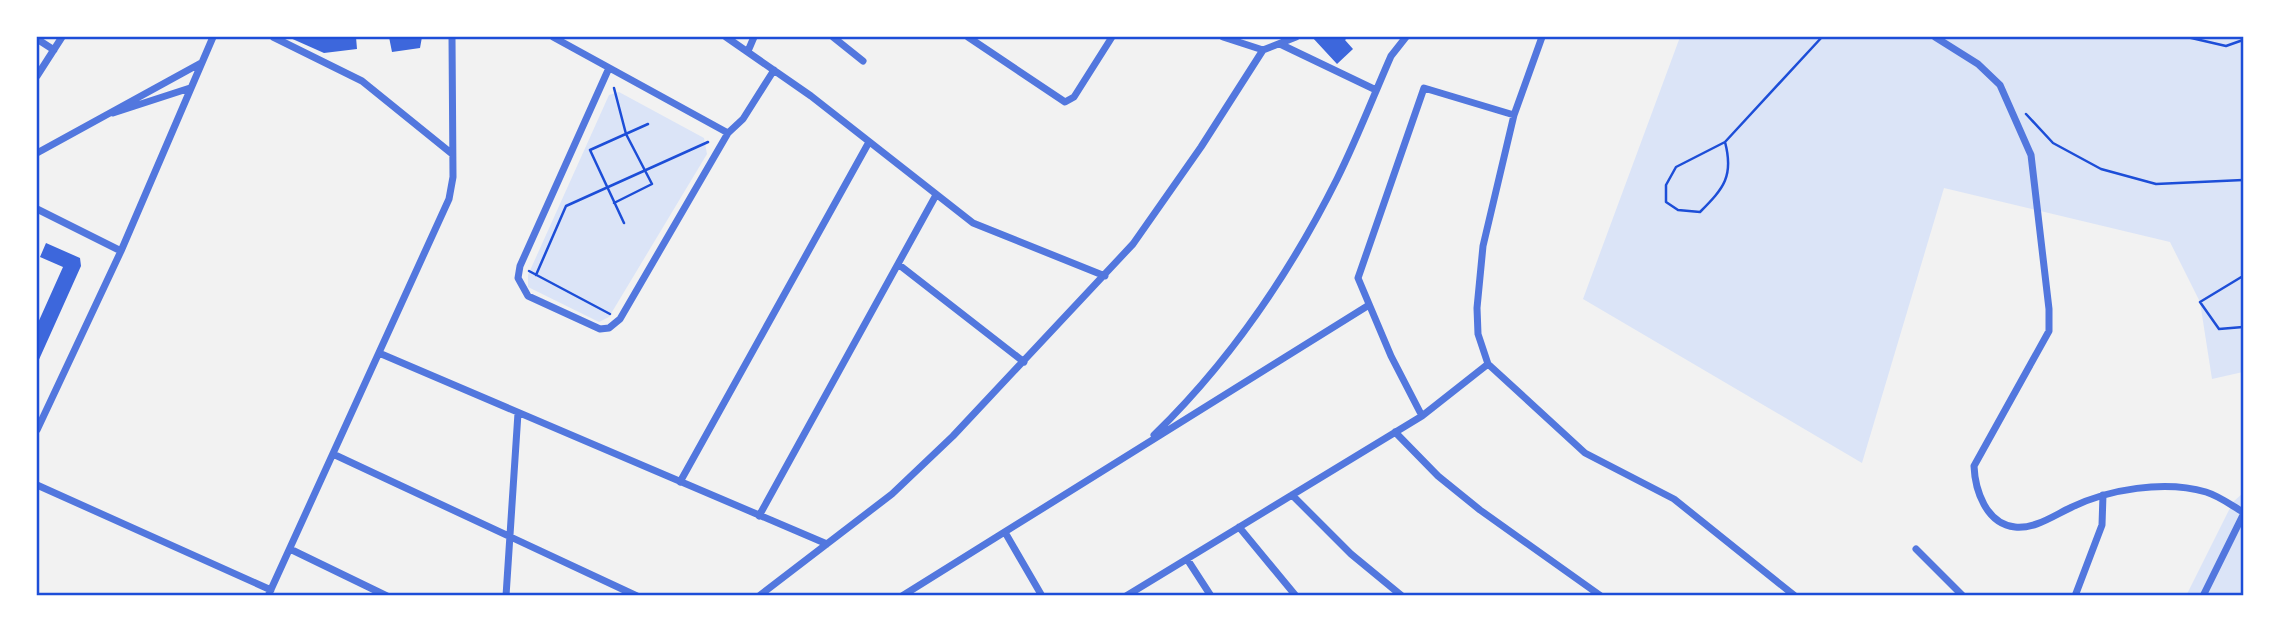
<svg xmlns="http://www.w3.org/2000/svg" width="2280" height="633" viewBox="0 0 2280 633" font-family="Barlow,sans-serif">
	<style>
		.green { fill: #dbe4f7 }
		.building { fill: #3d67dc }
		.lines { fill: none; stroke-linecap: round; stroke-linejoin: round }
		.path { stroke: #1d4ed8; stroke-width: 2.5 }
		.minor { stroke: #5277de; stroke-width: 7 }
		.neatline { fill: none; stroke: #1d4ed8; stroke-width: 2.5 }
	</style>
	<rect width="100%" height="100%" fill="#f2f2f2"/>
	<!-- green -->
	<path class="green" d="M1680,37h563v335l-31,7 -12,-77 -30,-60 -226,-54 -82,275 -279,-164z
		M619,92l85,46 3,16 -98,163 -10,5 -71,-35v-12l81,-180z
		M2243,493v103h-57l47,-94z"/>
	<!-- building -->
	<path class="building" d="M288,37h68l1,12 -33,4z
		M389,37h33l-2,11 -28,4z
		M1312,37h36l-3,3 8,9 -16,15z
		M46,243l34,15 1,8 -44,98v-39l26,-58 -23,-10z"/>
	<g class="lines">
		<!-- path -->
		<path class="path" d="M2187,37l39,9 17,-6
			M614,88l12,46 26,50 -38,19
			M2026,114l27,29 48,26 55,15 87,-4
			M1725,142c9,34 -1,46 -25,70l-22,-2 -12,-8v-17l10,-18 49,-25 97,-105
			M624,223l-34,-73 58,-26
			M529,271l81,43
			M536,275l30,-69 142,-64
			M2243,276l-43,26 19,27 24,-2"/>
		<!-- minor -->
		<path class="minor" d="M273,37l89,44 89,72
			M553,37l175,96
			M726,37l85,59 162,127 132,53
			M833,37l30,24
			M968,37l97,65 9,-5 38,-60
			M1223,37l40,13
			M1542,37l-28,78 -31,131 -6,62 1,26 10,30 97,89 89,46 121,97
			M1935,37l43,27 22,21 31,70 18,154v22l-75,135c1,24 12,58 41,61 20,2 38,-11 55,-19 38,-19 95,-28 136,-16 13,4 25,13 37,20
			M37,39l17,11
			M1282,45l94,45
			M748,51l6,-14
			M609,68l-89,198 -2,12 10,18 72,33 9,-1 11,-9 108,-186 15,-14 31,-49
			M37,76l25,-39
			M113,113l77,-25
			M37,153l164,-90
			M37,209l84,42
			M898,264l126,98
			M379,353l448,191
			M1422,416l-31,-60 -33,-78 66,-190 90,27
			M37,430l84,-179 92,-214
			M1395,432l43,44 42,34 121,86
			M1154,435c76,-74 136,-162 183,-256 20,-40 36,-82 54,-123l15,-19
			M333,454l304,142
			M680,482l189,-340
			M37,485l234,105
			M1292,495l59,59 51,42
			M759,516l177,-321
			M1239,527l57,69
			M1006,534l36,62
			M290,549l97,47
			M1916,549l47,47
			M1187,559l24,37
			M268,596l181,-397 4,-22 -1,-140
			M506,596l12,-183
			M759,596l133,-102 61,-58 180,-192 68,-97 62,-97 33,-13
			M902,596l467,-291
			M1126,596l296,-180 66,-52
			M2075,596l27,-71 1,-30
			M2203,596l40,-81"/>
	</g>
	<!-- border -->
	<rect width="2280" height="633" fill="none" stroke="#ffffff" stroke-width="77"/>
	<rect x="38" y="38" width="2204" height="556" class="neatline"/>
</svg>
